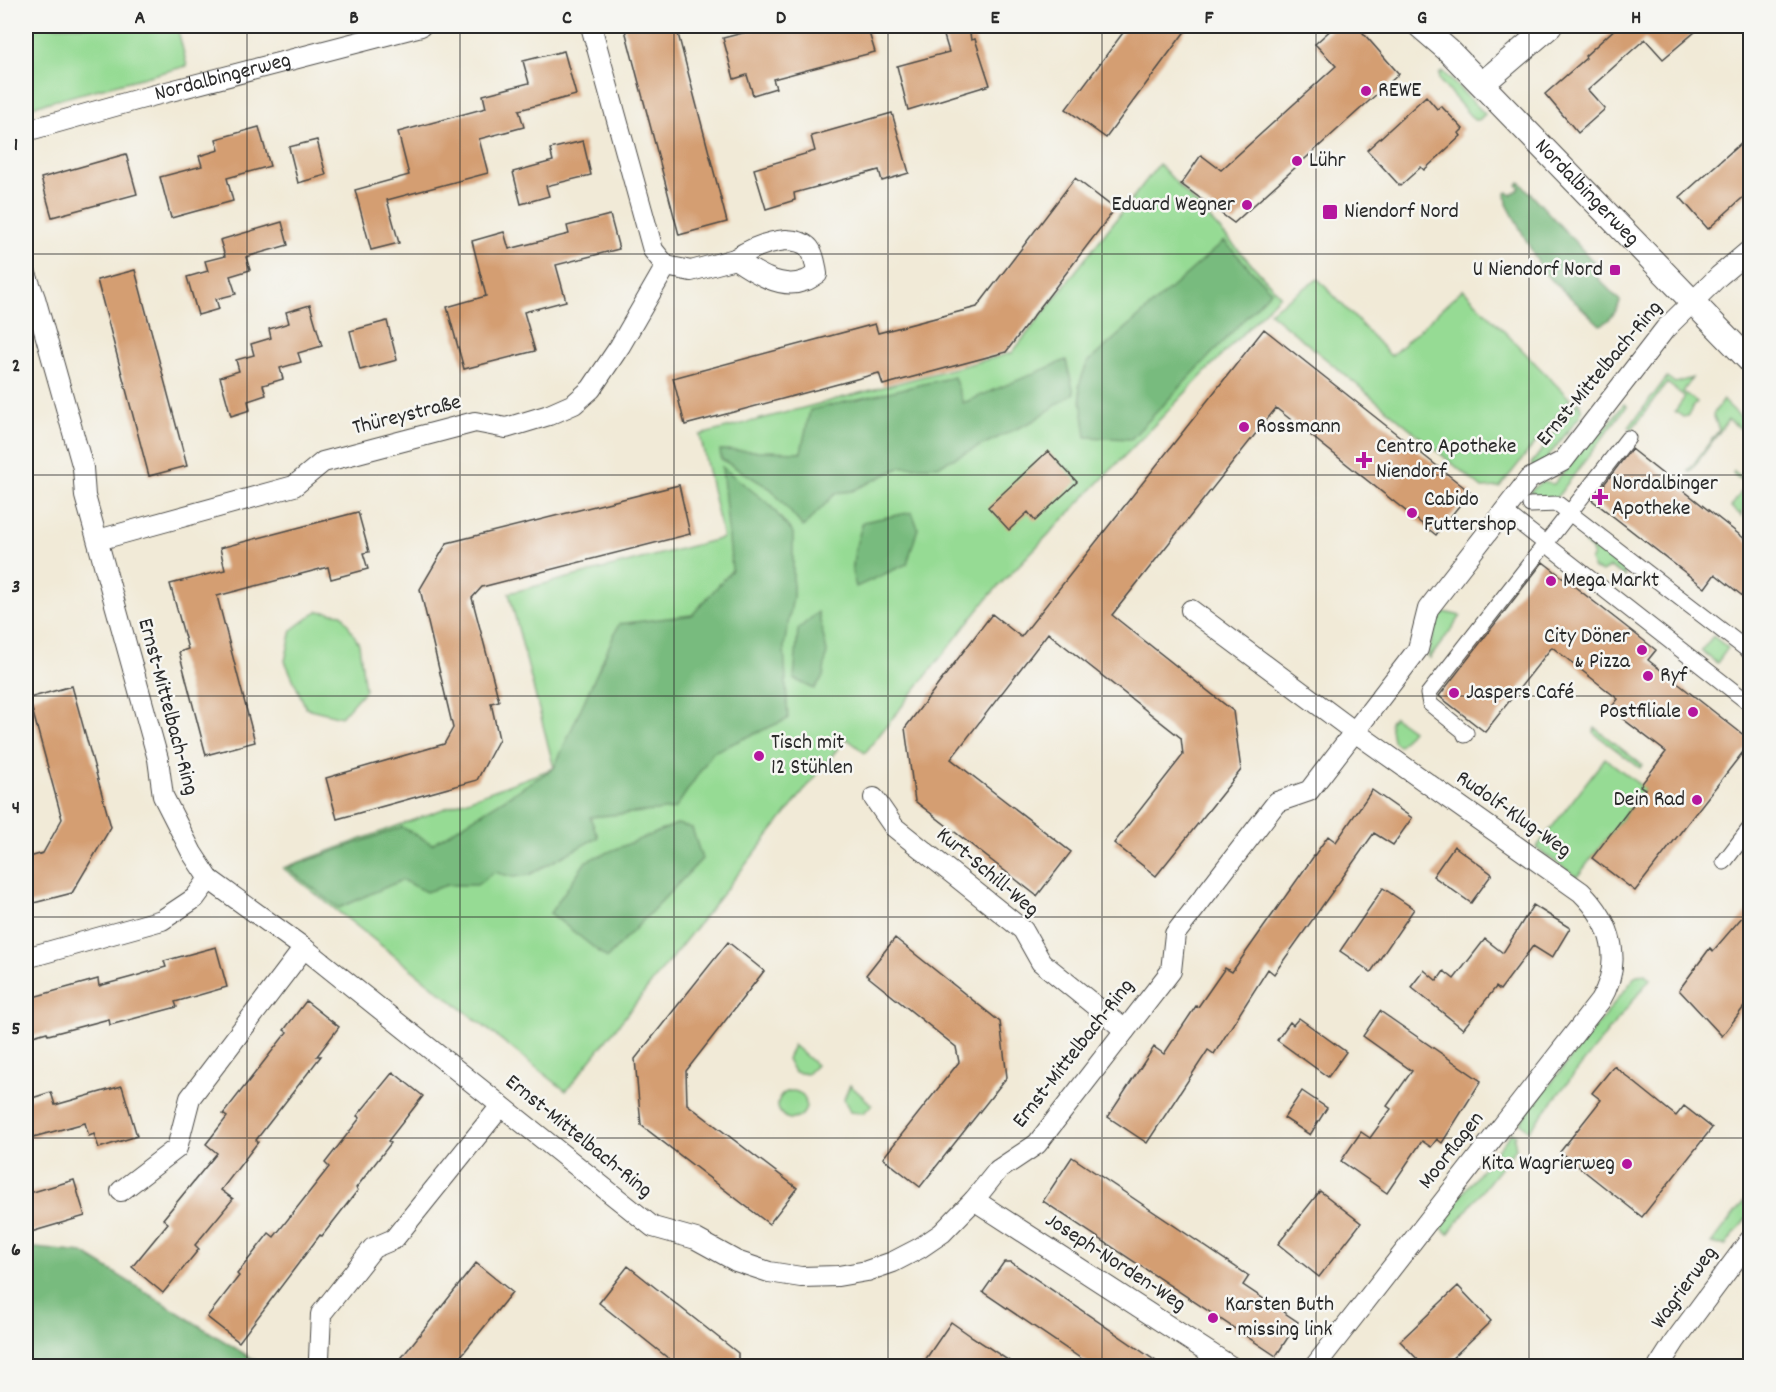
<svg xmlns="http://www.w3.org/2000/svg" width="1776" height="1392" viewBox="0 0 1776 1392" font-family="Dekko,sans-serif">
	<style>
		.green { fill: #96db94; stroke: #608360; stroke-width: 1.5 }
		.forest { fill: #78bb7e; stroke: #527354; stroke-width: 1.5 }
		.building { fill: #d49e72 }
		.lines { fill: none; stroke-linecap: round; stroke-linejoin: round }
		.pedestrian-casing { stroke: #494845; stroke-width: 17 }
		.minor-casing { stroke: #494845; stroke-width: 22 }
		.tertiary-casing { stroke: #494845; stroke-width: 26 }
		.pedestrian { stroke: #fff; stroke-width: 15 }
		.minor { stroke: #fff; stroke-width: 20 }
		.tertiary { stroke: #fff; stroke-width: 24 }
		.grid { fill: none; stroke: #2b2b2b; stroke-width: 1.5; stroke-opacity: 0.55 }
		.poi-dot { fill: #b5179e; stroke: #f6f6f2; stroke-width: 2 }
		.labels { text-anchor: middle; dominant-baseline: central; stroke-width: 5; stroke-linejoin: round; paint-order: stroke }
		.street-label { font-size: 22px; fill: #2b2b2b; stroke: #f6f6f2 }
		.poi-label { font-size: 22px; fill: #2b2b2b; stroke: #f6f6f2; text-anchor: start }
		.neatline { fill: none; stroke: #2b2b2b; stroke-width: 2 }
		.grid-label { font-size: 20px; text-anchor: middle; font-weight: bold; fill: #2b2b2b }
	</style>
	<rect width="100%" height="100%" fill="#f6f6f2"/>
	<filter id="ink" filterUnits="userSpaceOnUse"><feTurbulence type="fractalNoise" baseFrequency=".0167" numOctaves="2"/><feDisplacementMap in="SourceGraphic" scale="12" xChannelSelector="R" yChannelSelector="G"/><feConvolveMatrix kernelMatrix="1 2 1 2 8 2 1 2 1" color-interpolation-filters="sRGB"/></filter>
	<filter id="wash" filterUnits="userSpaceOnUse"><feTurbulence type="fractalNoise" baseFrequency=".008" numOctaves="4" result="noise"/><feDisplacementMap in="SourceGraphic" scale="24" xChannelSelector="R" yChannelSelector="G"/><feGaussianBlur stdDeviation="1.35" result="paint"/><feColorMatrix in="noise" values="0 0 0 0 0 0 0 0 0 0 0 0 0 0 0 0 0 1.4 0 .05"/><feComposite in="paint" operator="in"/></filter>
	<g filter="url(#wash)">
		<rect width="100%" height="100%" fill="#f1ead7"/>
		<!-- green -->
		<path class="green" d="M26,26h151l10,40 -161,42z
			M1442,71l43,43 -6,6h-5l-35,-40v-6z
			M1159,164l121,131 -290,300 -125,158 -19,-15 -280,353 -283,-223 271,-100 -45,-175 214,-55 -23,-103 312,-82z
			M1318,279l73,77 72,-67 107,110 -70,88 -18,1 -213,-176z
			M1667,377l8,6 17,-5 -9,14 14,10 -10,14 -4,1 -8,-6 10,-14 -18,-14 -35,46 -3,-2z
			M1723,400l25,24 -5,6 -15,-10 -38,52 -2,-1 31,-41 -6,-16z
			M1579,401l2,8 -1,7 -40,51 -5,1 -4,-4z
			M1624,404l3,2 -70,91 -12,4 -15,-10 11,-9 13,2 31,-40 22,-18z
			M1734,471l14,13 -6,32 -11,-9 16,-23 -14,-10z
			M1588,540l2,5 33,24 3,8 -16,-10 -8,5 -8,-3 -4,-8 3,-6 -1,-5 -7,-6z
			M318,611l24,3 17,30 6,46 -24,27 -35,-9 -21,-47 7,-31z
			M1444,612l17,4 -31,42 -2,-2 9,-35z
			M1713,636l15,12 -11,15 -16,-12z
			M1394,717l18,13 -13,16 -6,-5 -3,-19z
			M1595,728l47,37 -2,3 -47,-36z
			M1605,758l40,31 -68,88 -41,-29z
			M1645,974l5,5 -121,152 -9,-9 117,-147z
			M793,1045l23,20 -9,9 -13,-2 -7,-13z
			M850,1085l22,20 -9,8 -13,-1 -6,-13z
			M778 1105a14 14 0 1 1 28 0a14 14 0 1 1-28 0Z
			M1512,1132l4,3 -2,3 2,10 -68,86 -10,-10z
			M1744,1201l5,14 -23,30 -15,-1z"/>
		<!-- forest -->
		<path class="forest" d="M1520,182l81,88 -4,7 23,24c-2,9 -12,22 -20,24l-57,-53 -36,-68 -1,-11 2,-1 3,3 9,-7 -3,-3z
			M1224,241l47,50 -140,148 -45,-2 -7,-52 8,-22z
			M1066,360l8,33 -41,28 -95,45 -37,1 -49,24 -16,2 -33,34 -32,-38 -50,-30 -1,-9 81,2 9,-42 144,-33 9,26z
			M722,467l47,37 24,29v64l-9,49 4,73 -75,33 -38,57 -85,8 8,20 -69,38 -16,2 -19,-5 -17,13h-30l-21,7 -24,-12 -63,28 -52,-40 115,-41 30,17 122,-76 65,-144 73,-9 40,-45z
			M912,512l6,16 -11,36 -51,23 -4,-15 3,-23 8,-27z
			M818,612l9,40 -4,25 -9,12 -20,-10 4,-50z
			M677,824l15,4 10,31 -95,99 -57,-45 36,-52z
			M26,1247l57,6 181,113h-238z"/>
		<g id="blocks">
			<!-- building -->
			<path class="building" d="M624,26h52l51,196 -48,13z
				M770,26h97l8,26 -102,27 3,9 -23,7 -6,-20 -13,4 -11,-41z
				M941,26h28l2,14 4,-1 15,46 -82,25 -11,-44 52,-14z
				M1128,26h61l-83,112 -40,-29z
				M1335,26h22l42,48 -165,149 -53,-39 20,-29 20,15 115,-104 -21,-22z
				M1618,26h84l-39,33 -18,-20 -57,51 17,19 -27,24 -33,-39 41,-36 -1,-2z
				M564,51l12,44 -57,15 5,17 -45,12 9,34 -101,27 12,43 -28,7 -16,-60 54,-15 -11,-43 88,-24 -3,-13 46,-12 -6,-22z
				M1426,96l11,13 4,-3 22,23 -4,4 2,3 -37,34 -3,-3 -21,19 -33,-36z
				M892,113l17,60 -27,8 -3,-11 -85,23 1,7 -29,9 -12,-40 61,-18 -4,-15z
				M259,127l11,39 -43,12 6,23 -62,17 -11,-41 42,-11 -3,-10 20,-6 -3,-11z
				M1750,135v56l-42,38 -28,-32z
				M317,140l9,35 -28,8 -9,-36z
				M583,141l8,34 -45,11 3,10 -28,8 -8,-32 40,-11 -3,-12z
				M126,154l11,40 -85,23 -11,-39z
				M1075,178l40,31 -109,143 -123,33 -4,-12 -194,52 -12,-47 202,-54 3,9 99,-26z
				M610,215l9,34 -63,16 10,36 -42,11 11,39 -71,18 -17,-62 39,-11 -14,-55 32,-9 5,17 60,-15 -2,-8z
				M282,222l6,23 -42,12 4,13 -20,6 6,18 -20,5 3,10 -21,6 -11,-38 21,-6 -3,-10 20,-5 -5,-16z
				M135,270l52,196 -38,10 -52,-196z
				M310,305l12,41 -24,7 3,9 -21,6 3,11 -20,6 3,10 -18,6 2,9 -19,6 -11,-39 19,-6 -3,-11 18,-5 -3,-11 20,-6 -2,-9 20,-6 -3,-11z
				M387,321l10,39 -37,10 -10,-39z
				M1264,329l206,163 -34,43 -160,-127 -164,207 121,96 8,59 -85,106 -42,-33 69,-88 -2,-17 -133,-105 -97,126 120,93 -34,44 -122,-95 -10,-73 87,-114 29,23z
				M1631,449l119,94v59l-35,-28 -10,14 -113,-88z
				M1048,451l29,31 -42,39 -7,-9 -19,18 -21,-23z
				M679,485l11,49 -208,53 -10,11 27,103 -8,2 8,36 -22,41 -140,39 -11,-41 118,-34 9,-16 -33,-139 27,-46z
				M358,512l11,40 -6,1 5,16 -37,10 -3,-12 -111,29 38,146 -49,13 -27,-103 9,-3 -18,-65 55,-14 -5,-22z
				M1543,562l113,88 -8,10 102,80v3l-115,148 -43,-33 53,-69 -5,-3 26,-34 -56,-43 8,-10 -66,-52 -67,85 -46,-36z
				M72,686l39,141 -39,66 -46,12v-47l17,-5 19,-34 -33,-121z
				M1372,790l40,28 -19,27 -19,-12 -100,141 -6,-5 -54,85 -6,-4 -61,93 -39,-26 46,-70 10,7 32,-48 2,1 27,-39 7,4 96,-136 8,6z
				M1454,846l38,28 -21,29 -38,-27z
				M1383,888l31,21 -43,63 -31,-21z
				M1533,905l37,23 -18,30 -19,-12 -33,44 -4,-3 -33,42 -52,-42 13,-17 13,11 7,-10 10,8 31,-40 18,14z
				M1750,908v91l-28,37 -43,-46 31,-42 3,3z
				M895,938l105,84 7,55 -87,110 -37,-29 76,-96 -3,-15 -90,-72z
				M728,942l36,29 -78,100 1,33 110,84 -28,36 -128,-99 -6,-66z
				M216,947l11,40 -52,15 2,5 -67,18 -1,-6 -61,16 -1,-3 -21,6v-39l72,-20 1,7 33,-9 34,-10 -2,-6z
				M306,1001l33,26 -22,29h4l-65,84 2,2 -37,48 12,9 -38,46 4,4 -36,44 -31,-26 36,-44 -5,-4 54,-66 -11,-9 21,-27 -4,-3 64,-82 -3,-2z
				M1380,1011l101,70 -39,62 -5,-4 -6,8 -9,-6 -35,52 -46,-32 20,-29 9,6 21,-29 -4,-3 25,-35 -49,-35z
				M1299,1018l47,34 -18,25 -51,-37 13,-18 3,3z
				M1614,1066l62,50 8,-10 28,22 -70,89 -82,-65 41,-52 -9,-7z
				M393,1072l30,24 -35,45 3,2 -35,45 2,2 -36,46 -2,-1 -81,107 -32,-25 32,-41 -2,-2 32,-41 5,4 55,-70 -4,-4 35,-45 -3,-2z
				M122,1086l15,50 -38,12 -5,-14 -5,2 -4,-13 -59,16v-39l25,-8 4,13z
				M1302,1091l25,17 -17,27 -26,-17z
				M1072,1157l177,119 -6,9 55,37 -22,34 -233,-155z
				M74,1180l11,36 -54,16 -5,-20v-18z
				M1320,1191l41,32 -42,54 -41,-33z
				M1004,1262h7l152,104h-71l-109,-74z
				M476,1263l36,29 -59,74h-58z
				M628,1266l110,87v13h-60l-79,-63z
				M1458,1286l33,35 -47,45h-20l-24,-25z
				M951,1322l20,14 46,30h-96z"/>
		</g>
	</g>
	<g filter="url(#ink)">
		<use href="#blocks" fill-opacity="0" stroke="#494845" stroke-width="1.5"/>
		<g class="lines">
			<defs>
				<path id="pedestrian" d="M1530,505l28,-1 192,148
					M1504,511l246,193
					M1465,735l1,-2 -36,-29 -2,-10 200,-256
					M1724,862l26,-34"/>
				<g id="minor">
					<path d="M591,26l62,224 13,16 25,5 44,-12"/>
					<path id="s1" d="M26,131l110,-31 285,-74"/>
					<path d="M786,240c24,1 28,10 31,34 -4,2 -8,6 -13,7 -23,9 -50,-9 -69,-22 16,-11 31,-17 51,-19z"/>
					<path d="M26,274l9,24 48,170 2,28 73,263 5,37 29,57 17,26 95,69 349,279 43,12 40,22 33,11 32,5 37,-1 29,-5 26,-9 27,-14 22,-15 32,-33 24,-30 39,-26 134,-173 4,-37 102,-132 32,-11 109,-142 10,-40 101,-130 34,-18 102,-132 54,-53 31,-26"/>
					<path d="M98,540l196,-54 29,-24 152,-40 31,6 43,-13 25,-11 17,-15 29,-43 46,-80"/>
					<path d="M1191,610l164,122 226,160c32,31 42,71 19,109l-285,365"/>
					<path d="M874,798l20,29 129,103 18,32 84,68"/>
					<path d="M26,958l136,-38 33,-22 14,-19"/>
					<path d="M121,1191l56,-43 13,-50 114,-150"/>
					<path d="M974,1200l256,166"/>
					<path d="M319,1358l2,-44 52,-66 21,-9 107,-133"/>
					<path d="M1659,1366l16,-25 75,-101"/>
				</g>
				<g id="tertiary">
					<path id="s2" d="M1420,26l29,25 301,310"/>
					<path d="M1482,84l68,-58"/>
				</g>
			</defs>
			<!-- pedestrian casing -->
			<use href="#pedestrian" class="pedestrian-casing"/>
			<!-- minor casing -->
			<use href="#minor" class="minor-casing"/>
			<!-- tertiary casing -->
			<use href="#tertiary" class="tertiary-casing"/>
			<!-- pedestrian -->
			<use href="#pedestrian" class="pedestrian"/>
			<!-- minor -->
			<use href="#minor" class="minor"/>
			<!-- tertiary -->
			<use href="#tertiary" class="tertiary"/>
		</g>
	</g>
	<!-- grid -->
	<path class="grid" d="M247,26v1340M460,26v1340M674,26v1340M888,26v1340M1102,26v1340M1316,26v1340M1529,26v1340M26,254h1724M26,475h1724M26,696h1724M26,917h1724M26,1138h1724"/>
	<!-- markers -->
	<g class="poi-dot">
		<circle cx="1366" cy="91" r="6"/>
		<circle cx="1297" cy="161" r="6"/>
		<circle cx="1247" cy="205" r="6"/>
		<rect x="1322" y="204" width="16" height="16" rx="3"/>
		<rect x="1609" y="264" width="12" height="12" rx="3"/>
		<circle cx="1244" cy="427" r="6"/>
		<path d="M1361 451h6v6h6v6h-6v6h-6v-6h-6v-6h6z"/>
		<path d="M1597 488h6v6h6v6h-6v6h-6v-6h-6v-6h6z"/>
		<circle cx="1412" cy="513" r="6"/>
		<circle cx="1551" cy="581" r="6"/>
		<circle cx="1642" cy="650" r="6"/>
		<circle cx="1648" cy="676" r="6"/>
		<circle cx="1454" cy="693" r="6"/>
		<circle cx="1693" cy="712" r="6"/>
		<circle cx="759" cy="756" r="6"/>
		<circle cx="1697" cy="800" r="6"/>
		<circle cx="1627" cy="1164" r="6"/>
		<circle cx="1213" cy="1318" r="6"/>
	</g>
	<g class="labels">
		<!-- street labels -->
		<g class="street-label">
			<text stroke="none"><textPath href="#s1" startOffset="204">Nordalbingerweg</textPath></text>
			<text stroke="none"><textPath href="#s2" startOffset="236">Nordalbingerweg</textPath></text>
			<text transform="translate(1600 374) rotate(-50)">Ernst-Mittelbach-Ring</text>
			<text transform="translate(407 416) rotate(-14)">Thüreystraße</text>
			<text transform="translate(167 707) rotate(75)">Ernst-Mittelbach-Ring</text>
			<text transform="translate(1513 815) rotate(35)">Rudolf-Klug-Weg</text>
			<text transform="translate(987 873) rotate(40)">Kurt-Schill-Weg</text>
			<text transform="translate(1074 1054) rotate(-52)">Ernst-Mittelbach-Ring</text>
			<text transform="translate(578 1137) rotate(39)">Ernst-Mittelbach-Ring</text>
			<text transform="translate(1452 1151) rotate(-52)">Moorflagen</text>
			<text transform="translate(1115 1263) rotate(33)">Joseph-Norden-Weg</text>
			<text transform="translate(1685 1288) rotate(-54)">Wagrierweg</text>
		</g>
		<!-- poi labels -->
		<g class="poi-label">
			<text x="1378" y="91">REWE</text>
			<text x="1309" y="161">Lühr</text>
			<text x="1235" y="205" text-anchor="end">Eduard Wegner</text>
			<text x="1344" y="212">Niendorf Nord</text>
			<text x="1603" y="270" text-anchor="end">U Niendorf Nord</text>
			<text x="1256" y="427">Rossmann</text>
			<text x="1376" y="447">Centro Apotheke<tspan x="1376" dy="25">Niendorf</tspan></text>
			<text x="1612" y="484">Nordalbinger<tspan x="1612" dy="25">Apotheke</tspan></text>
			<text x="1424" y="500">Cabido<tspan x="1424" dy="25">Futtershop</tspan></text>
			<text x="1563" y="581">Mega Markt</text>
			<text x="1630" y="637" text-anchor="end">City Döner<tspan x="1630" dy="25">&amp; Pizza</tspan></text>
			<text x="1660" y="676">Ryf</text>
			<text x="1466" y="693">Jaspers Café</text>
			<text x="1681" y="712" text-anchor="end">Postfiliale</text>
			<text x="771" y="743">Tisch mit<tspan x="771" dy="25">12 Stühlen</tspan></text>
			<text x="1685" y="800" text-anchor="end">Dein Rad</text>
			<text x="1615" y="1164" text-anchor="end">Kita Wagrierweg</text>
			<text x="1225" y="1305">Karsten Buth<tspan x="1225" dy="25">- missing link</tspan></text>
		</g>
	</g>
	<!-- margin -->
	<rect width="1776" height="1392" fill="none" stroke="#f6f6f2" stroke-width="66"/>
	<rect x="33" y="33" width="1710" height="1326" class="neatline"/>
	<g class="grid-label">
		<text x="140" y="23">A</text>
		<text x="354" y="23">B</text>
		<text x="567" y="23">C</text>
		<text x="781" y="23">D</text>
		<text x="995" y="23">E</text>
		<text x="1209" y="23">F</text>
		<text x="1422" y="23">G</text>
		<text x="1636" y="23">H</text>
		<text x="16" y="150">1</text>
		<text x="16" y="371">2</text>
		<text x="16" y="592">3</text>
		<text x="16" y="813">4</text>
		<text x="16" y="1034">5</text>
		<text x="16" y="1255">6</text>
	</g>
</svg>
